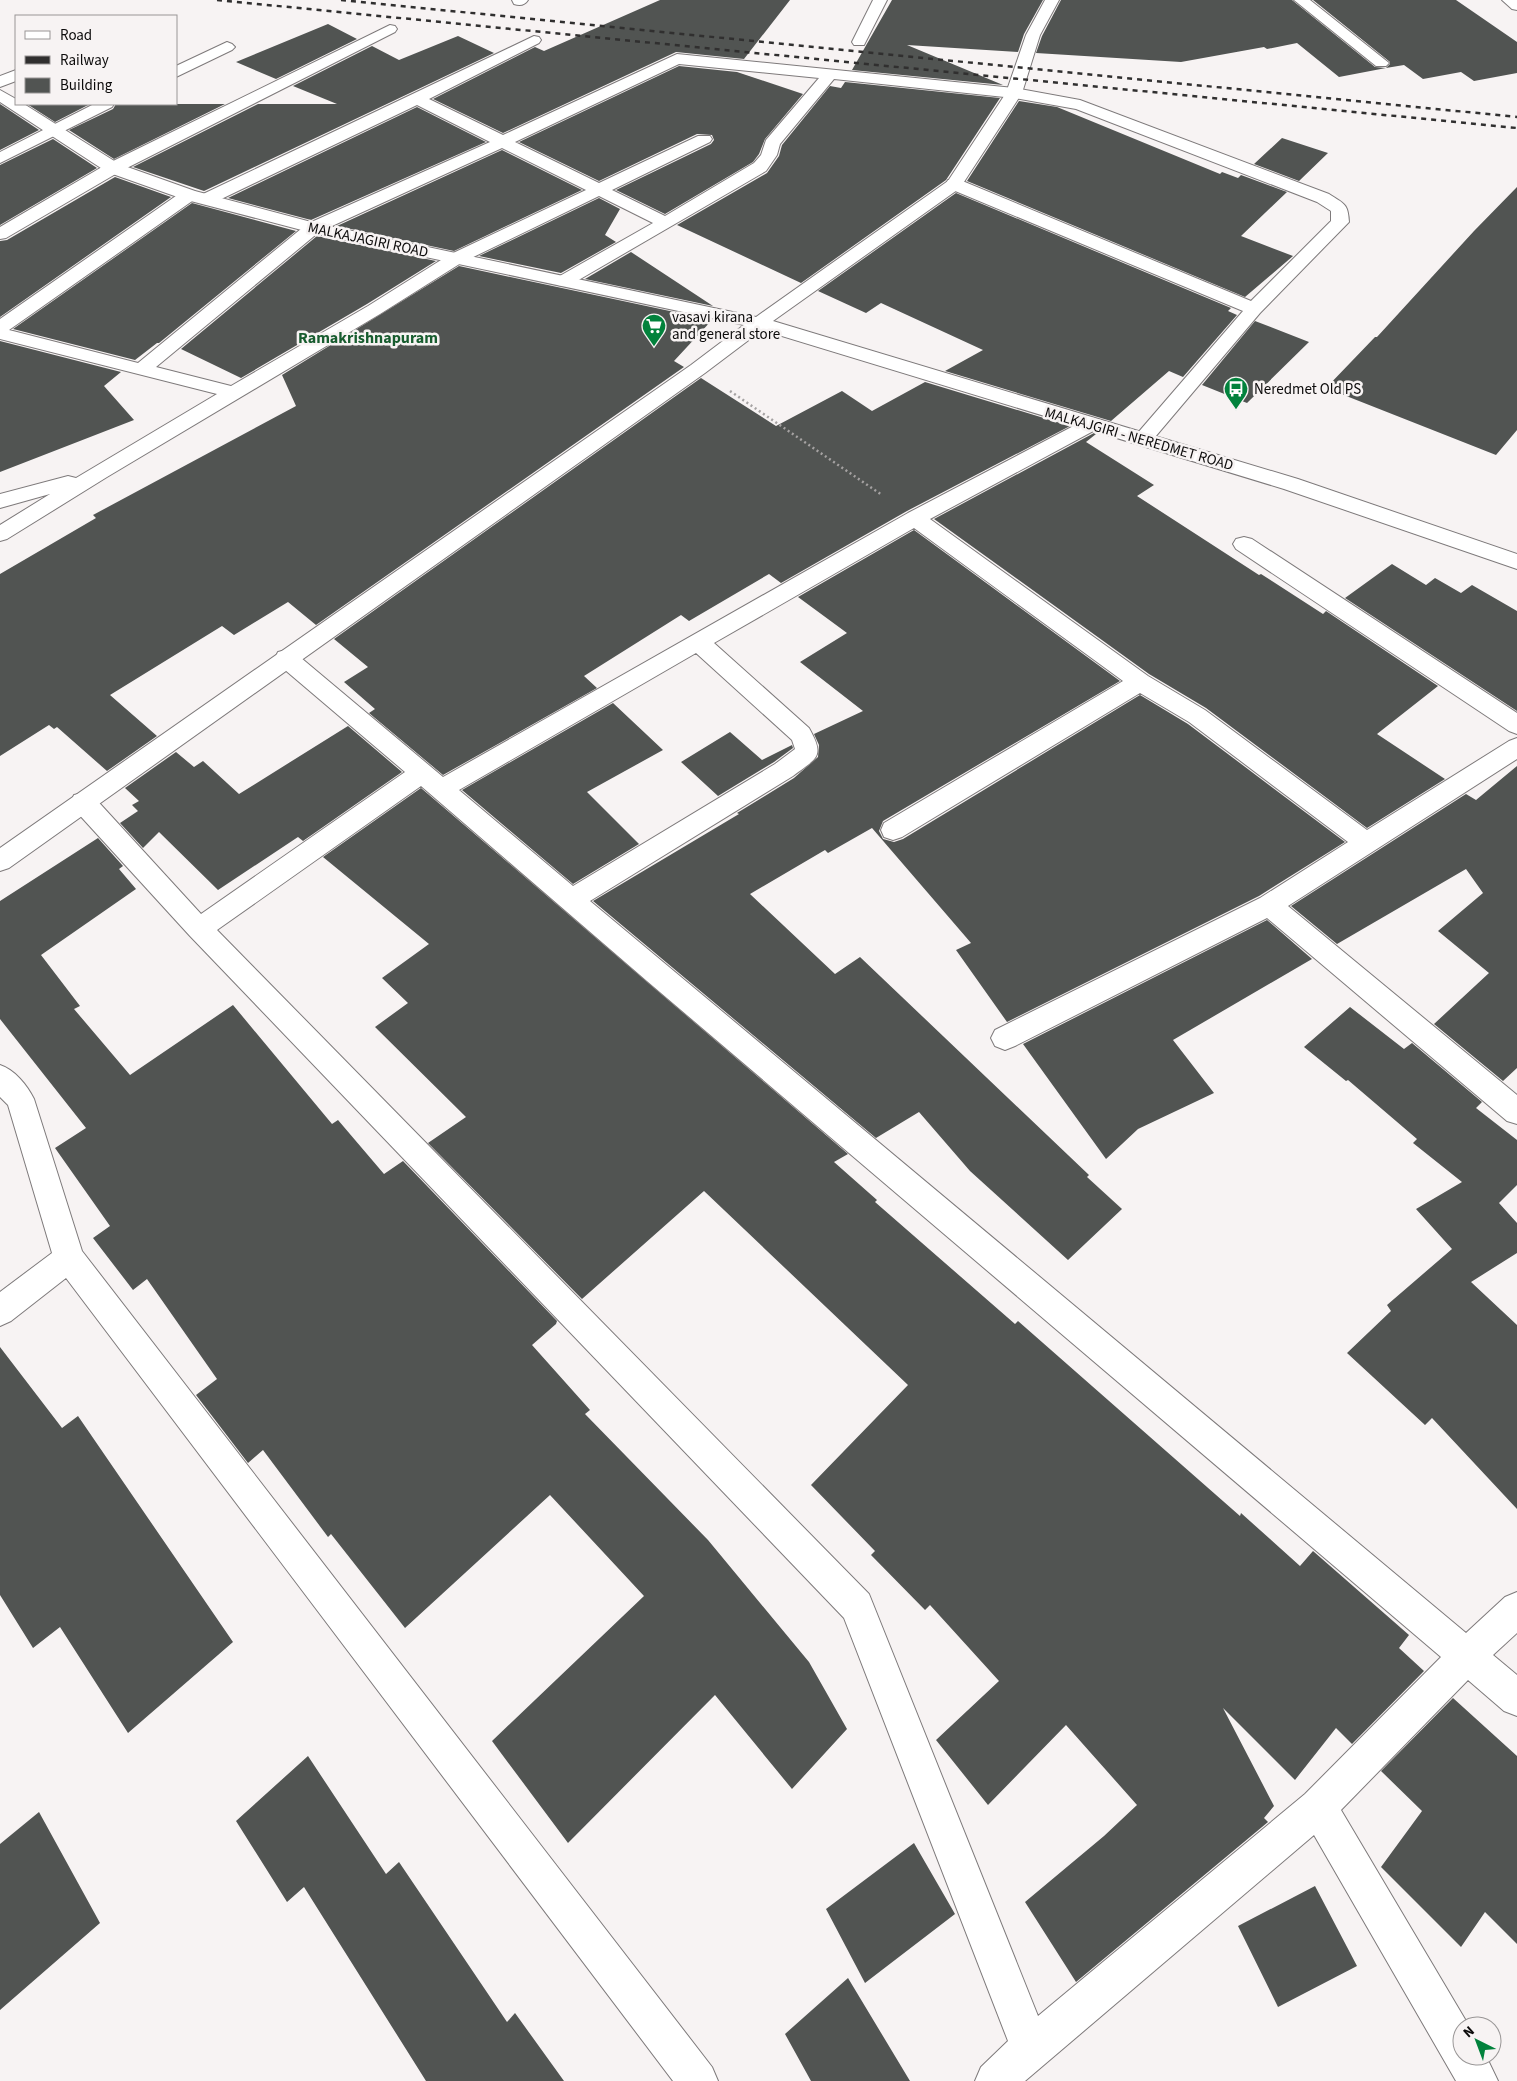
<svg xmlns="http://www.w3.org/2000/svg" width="1517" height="2081" viewBox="0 0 1517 2081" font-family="'Source Sans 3',sans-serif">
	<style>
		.building { fill: #515452 }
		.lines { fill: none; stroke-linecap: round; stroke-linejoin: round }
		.street-casing { stroke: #7e7a7b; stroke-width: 2 }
		.secondary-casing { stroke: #7e7a7b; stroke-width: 2 }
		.path { stroke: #a5a2a2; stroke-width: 2.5; stroke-dasharray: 2 3; stroke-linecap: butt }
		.street { fill: #fff; fill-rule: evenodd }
		.secondary { fill: #fff; fill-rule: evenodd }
		.rail { stroke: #302f2f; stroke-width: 2.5; stroke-dasharray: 5 5; stroke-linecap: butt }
		.labels { text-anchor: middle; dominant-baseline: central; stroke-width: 5; stroke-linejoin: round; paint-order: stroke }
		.far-street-label { font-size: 15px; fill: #0c0b0b; stroke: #f7f3f3 }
		.far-poi-label { font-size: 15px; fill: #0c0b0b; stroke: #f7f3f3; text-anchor: start }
		.far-neighbourhood-label { font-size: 16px; font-weight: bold; fill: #185c2f; stroke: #f7f3f3 }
	</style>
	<rect width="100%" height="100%" fill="#f7f3f3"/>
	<!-- building -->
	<path class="building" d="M660,0h130l-46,59 -68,-7 -173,81 -70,-34 102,-52 9,4z
		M892,0h151l-19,34 -6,18 -111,-7 96,40 -151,-15z
		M1061,0h231l83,67 11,1 -47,9 -42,-34 -30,6 -3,-2 -83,15 -145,-9 6,-17z
		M1313,0h143l61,42v31l-43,8 -13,-9 -38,7 -19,-14 -18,3 4,-4v-2z
		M328,24l29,15 -81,40 -40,-17z
		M458,36l36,17 -290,138 -71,-24 125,-63h79l-44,-18 79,-40 27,14z
		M679,66l58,6 66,22 -38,45 -6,15 -6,8 -88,52 -49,-24 95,-46 3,-4 -2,-5 -15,-1 -98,47 -80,-39z
		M845,82l155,16 -54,82 -145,103 -124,-58 90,-52 12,-17 3,-11 48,-59 11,2z
		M1019,101l38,6 163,67 2,-2 16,6 3,-3 46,17 -46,44 52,20 -48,41 -278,-116z
		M0,104l39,26 -39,20z
		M27,104h63l-35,18z
		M116,104h109l-111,55 -45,-29 44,-21z
		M417,107l69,35 -175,78 -83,-22z
		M1282,138l46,15 -29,28 -45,-17z
		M53,139l44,29 -97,57v-60z
		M502,150l80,40 -128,61 -117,-25z
		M115,177l56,20 -171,120v-76l7,-1z
		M1517,187v243l-21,25 -170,-67 49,-51h2l97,-106z
		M956,193l275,115 -3,3 9,4 -54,62 -14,-6 -58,50 -166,-50 38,-21 -102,-47 -15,10 -48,-22z
		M599,198l21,11 -15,26 11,7 -55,31 -82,-17z
		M192,203l104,28 -137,112h-2l-22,17 -122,-31z
		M317,236l119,25 -69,43 -126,74 -60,-29z
		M631,252l82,54 -128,-27z
		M459,266l253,54 -38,41 10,6 -368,258 -28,-23 -54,33 -12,-9 -112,69 47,41 -50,35 -50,-44 -3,2 -5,-4 -49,31v-182l96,-56 -3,-3 203,-109 -14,-31z
		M1255,321l54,21 -62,61 -45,-18z
		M0,341l121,31 -17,14 30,34 -134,52z
		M701,378l75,48 66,-35 30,20 53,-29 145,44 -163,85 -126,72 -12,-9 -80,47 -8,-6 -97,61 13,12 -154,87 -74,-62 6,-4 -31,-27 24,-15 -34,-28z
		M1094,433l2,1 -10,8 68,43 -17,11 122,79 2,-1 62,40 3,-3 112,75 -61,48 68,45 -78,49 -161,-120 -57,-34 -215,-155z
		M914,530l206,151 -237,140 -4,10 4,8 11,3 9,-3 237,-144 48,29 157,118 -86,54 -252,126 -51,-72 15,-7 -99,-115 -44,25 -3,-3 -75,44 85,80 25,-17 229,218 -2,2 35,32 -54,51 -98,-89 -51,-59 -43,26 -283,-237 146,-87 -2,-1 57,-35 24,-21 1,-12 -5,-11 49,-23 -63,-49 47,-29 -49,-36z
		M1392,564l34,21 9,-7 26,15 11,-8 45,26v100l-172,-113z
		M613,703l50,47 -76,42 52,52 -66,40 -111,-94z
		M348,726l54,46 -99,69 -5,-4 -80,53 -59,-58 -16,16 -23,-25 18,-12 -6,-6 7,-4 -14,-13 51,-36 18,15 9,-6 36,33z
		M730,732l32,28 30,-15 1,3 -19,14 -56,34 -37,-34z
		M1517,766v302l-14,13 -69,-57 55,-51 -51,-42 45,-38 -17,-24 -129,75 -46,-38 175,-112 10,6z
		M421,788l427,366 -14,8 43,38 -2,2 140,122 3,-3 222,195 1,-3 59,53 13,-15 96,84 -10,13 25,23 -72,73 -16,-16 -41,52 -72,-72 51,98 -10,12 4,4 -192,160 -51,-80 79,-66 33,-31 -71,-80 -78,80 -52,-65 63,-59 -69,-76 -5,5 -54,-55 4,-4 -64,-66 97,-100 -204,-194 -122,108 -154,-156 38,-26 -91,-90 33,-24 -26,-25 47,-34 -106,-87z
		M98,838l25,28 -4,3 17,20 -95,66 39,51 -6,3 56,66 103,-70 99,119 6,-4 46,54 19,-13 154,160 -1,3 -24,21 58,65 -5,4 123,126 101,122 38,67 -55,60 -77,-94 -147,148 -76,-102 152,-145 -94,-101 -145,133 -74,-94 -3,3 -65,-87 -15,13 -52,-68 21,-16 -70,-100 -14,11 -40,-52 17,-12 -55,-78 31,-20 -86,-109v-118z
		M1267,920l45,39 -139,81 41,53 -76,36 -32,30 -83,-115z
		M1350,1007l54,42 8,-6 70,59 -6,6 41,32v45l-18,18 18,20v30l-46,29 46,43v184l-85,-91 -7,7 -78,-72 44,-42 -4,-6 65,-56 -36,-40 46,-27 -49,-39 4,-4 -69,-59 -2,1 -42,-34z
		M0,1347l62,81 16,-12 155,226 -105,91 -68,-106 -27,21 -33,-53z
		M1453,1698l64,58v188l-32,-32 -24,35 -80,-80 41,-56 -41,-40z
		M308,1756l78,118 13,-12 108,160 8,-9 49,68h-138l-122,-194 -17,15 -51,-81z
		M39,1812l61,111 -100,87v-166z
		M914,1843l41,71 -90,69 -39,-74z
		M1315,1886l42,80 -79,41 -40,-81z
		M848,1978l62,103h-99l-26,-47z"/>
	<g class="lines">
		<defs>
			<path id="street" d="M512,0h16c-3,5 -8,6 -14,4z
				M873,0h14l-23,45h-10l-2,-3z
				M1294,0h16l79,63 -3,3h-10z
				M1502,0h15v10l-5,-1z
				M390,25l5,1 2,3 -2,3 -276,140 -113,66 -6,1v-12l107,-63z
				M534,36l5,1 2,3 -2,3 -110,56 74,36 174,-81 337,34 66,12 249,94c15,10 19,9 20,28l-89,91 -110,130 -7,2 -7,-2 -3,-4 3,-4 107,-124 -295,-123 -2,-4 2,-4h12l291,121 80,-80v-10l-14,-9 -241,-93 -62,-11 -180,-19 -54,65 -3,11 -11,16 -196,114 -6,1 -6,-1 -3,-4 3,-4 95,-54 -54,-27 -138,67 -81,51 -273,163 -100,62 -7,2v-16l50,-31 -50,14v-14l68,-18 8,2 141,-84 -217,-55v-20l183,-128h12l2,4 -2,4 -186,131 129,33 169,-139 183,-82 -73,-37 -204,98h-12l-2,-4 2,-4zM679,64l140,14 -53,62 -5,15 -7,8 -89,53 -53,-26 98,-48 2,-3 -2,-3h-12l-99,47 -84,-41zM502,148l84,42 -137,65 -81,51 -137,80 -75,-19 163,-135z
				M227,42l5,2 3,3 -3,3 -56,27v-11z
				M16,70v11l-16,6v-11z
				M94,104h20l-2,3 -112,56v-11z
				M1090,419l7,2 3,4 -3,4 -167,90 218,157 57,34 162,120 142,-89 8,-3v21l-229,147 229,189v29l-10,-3 -240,-203 -252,128 -10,4 -10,-4 -4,-8 4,-8 265,-132 88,-56 -159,-120 -49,-29 -238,144 -9,3 -9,-3 -3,-7 3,-7 239,-142 -209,-153 -200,115 95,85c17,30 7,30 -16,48l-203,125 876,732 39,-36 12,-5v41l-24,22 24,20v41l-13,-5 -36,-31 -127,130 128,216h-7v30h24l12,25h-42l-142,-246 -289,246h-50l6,-14 27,-26 -164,-423 -654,-682 -116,-127 -3,-7 3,-7 9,-2 9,2 109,119 204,-142 -127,-108 -3,-6 3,-6 8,-2 8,2 149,125 465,-264 175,-92zM696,653l96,87 3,9 -20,15 -202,122 -114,-96zM421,786l226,195 794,676 -136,137 -267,222 -169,-422 -652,-664z
				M1244,537l8,2 265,174v21l-8,-3 -273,-182 -3,-5 3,-5z
				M0,1065c15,5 27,20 34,34l48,152 630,816 6,14h-45l-607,-803 -55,43 -11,5v-34l52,-39 -44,-148 -8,-8z"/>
			<path id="secondary" d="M1045,0h14l-19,35 -18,58 -62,95 -187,133 525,158 219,75v15l-233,-80 -522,-159 -57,43 -696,495 -9,3v-23l691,-483 53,-40 -431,-92 -130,-34 -76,-27 -107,-70v-12l16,9v5h8l95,60 76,27 120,32 441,94 192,-136 58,-88 20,-58z"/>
		</defs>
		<!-- street casing -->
		<use href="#street" class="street-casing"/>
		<!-- secondary casing -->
		<use href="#secondary" class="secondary-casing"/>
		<!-- path -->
		<path class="path" d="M730,391l152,104"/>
		<!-- street -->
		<use href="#street" class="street"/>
		<!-- secondary -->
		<use href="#secondary" class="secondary"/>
		<!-- rail -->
		<path class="rail" d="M217,0l1300,128
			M341,0l1176,117"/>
	</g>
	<!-- icons -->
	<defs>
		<symbol id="supermarket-pin" viewBox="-11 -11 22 30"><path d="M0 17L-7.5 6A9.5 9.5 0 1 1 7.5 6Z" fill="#02823c" stroke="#f7f3f3"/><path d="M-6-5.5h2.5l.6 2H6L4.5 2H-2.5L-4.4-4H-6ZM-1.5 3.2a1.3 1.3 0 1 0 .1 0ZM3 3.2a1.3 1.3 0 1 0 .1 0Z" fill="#fff"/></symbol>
		<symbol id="bus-pin" viewBox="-11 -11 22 30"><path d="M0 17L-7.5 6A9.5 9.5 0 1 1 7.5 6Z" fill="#02823c" stroke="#f7f3f3"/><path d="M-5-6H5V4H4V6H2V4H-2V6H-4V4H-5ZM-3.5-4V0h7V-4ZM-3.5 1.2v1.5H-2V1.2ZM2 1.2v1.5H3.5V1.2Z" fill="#fff"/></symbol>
	</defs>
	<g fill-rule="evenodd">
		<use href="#supermarket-pin" x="640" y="312" width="28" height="38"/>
		<use href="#bus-pin" x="1222" y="375" width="28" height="38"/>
	</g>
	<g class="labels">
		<!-- far-street labels -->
		<g class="far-street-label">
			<text transform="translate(368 240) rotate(12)">MALKAJAGIRI ROAD</text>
			<text transform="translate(1139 439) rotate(16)">MALKAJGIRI - NEREDMET ROAD</text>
		</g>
		<!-- far-poi labels -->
		<g class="far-poi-label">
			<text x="672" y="317">vasavi kirana<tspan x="672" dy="17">and general store</tspan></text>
			<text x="1254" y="389">Neredmet Old PS</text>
		</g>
		<!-- far-neighbourhood labels -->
		<g class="far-neighbourhood-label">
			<text x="368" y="338">Ramakrishnapuram</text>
		</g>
	</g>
	<!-- legend -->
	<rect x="15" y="15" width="162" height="90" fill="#f7f3f3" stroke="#999696"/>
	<rect x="25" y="31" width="25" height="8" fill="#ffffff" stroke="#999696"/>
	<text x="60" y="40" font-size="15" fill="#0c0b0b">Road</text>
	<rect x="25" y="56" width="25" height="8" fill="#302f2f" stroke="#999696"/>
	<text x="60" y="65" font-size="15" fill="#0c0b0b">Railway</text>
	<rect x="25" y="78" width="25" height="15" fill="#515452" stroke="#999696"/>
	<text x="60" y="90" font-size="15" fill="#0c0b0b">Building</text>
	<!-- north arrow -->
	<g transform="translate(1477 2041) rotate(318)"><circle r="24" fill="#f7f3f3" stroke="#999696"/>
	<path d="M0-4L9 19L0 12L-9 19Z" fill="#02823c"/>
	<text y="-8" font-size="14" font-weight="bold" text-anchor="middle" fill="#0c0b0b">N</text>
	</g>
</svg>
